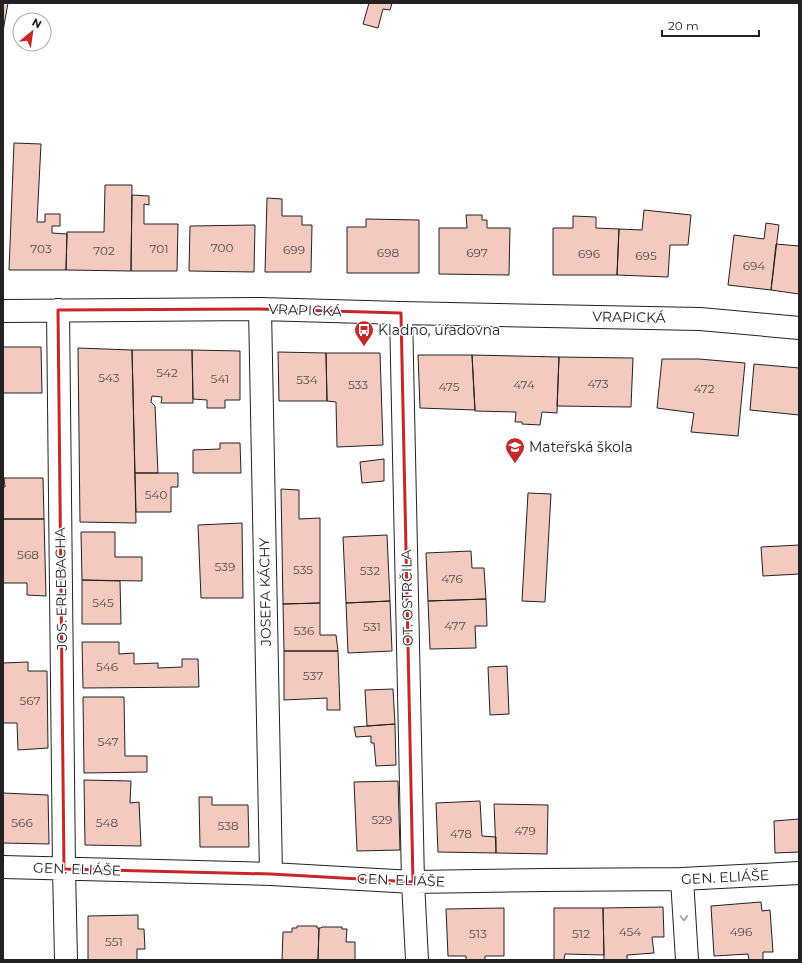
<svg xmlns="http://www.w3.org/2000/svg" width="802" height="963" viewBox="0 0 802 963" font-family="Montserrat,sans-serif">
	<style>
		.building { fill: #f3c9c0; stroke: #222 }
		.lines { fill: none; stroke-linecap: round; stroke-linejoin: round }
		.minor-casing { stroke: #222; stroke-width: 24 }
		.minor { stroke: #fff; stroke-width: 22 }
		.oneway { stroke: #9c9c9c }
		.marked { fill: none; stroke: #c62828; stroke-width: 3; stroke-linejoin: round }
		.labels { text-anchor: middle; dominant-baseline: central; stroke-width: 3; stroke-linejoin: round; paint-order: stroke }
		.number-label { font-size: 12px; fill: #564c4a }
		.street-label { font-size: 14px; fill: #222; stroke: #fff }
		.poi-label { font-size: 14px; fill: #222; stroke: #fff; text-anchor: start }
	</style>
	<rect width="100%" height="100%" fill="#fff"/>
	<!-- building -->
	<path class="building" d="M3,3h5l-5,28z
		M369,3h23l-2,7 -7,-1 -5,19 -15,-4z
		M14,143l27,1 -4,78h8v-8h15v12h-8v7l15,1 -1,36h-57z
		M105,185h27l-1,86 -65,-1 1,-38h37z
		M132,195l17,1v9l-5,-1v20h34l-1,47h-46z
		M267,198l15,1v17h20v9h10l-1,47h-46z
		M644,210l47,5 -3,30h-18l-2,32 -51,-2 2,-46 23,1z
		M466,215h16v5h5v8h23l-1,47 -70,-1v-46h28z
		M573,216l23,1v11l23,1 -2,46h-64v-47h20z
		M366,219l53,1v53h-72v-46h19z
		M766,223l13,2 -8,65 -43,-5 6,-50 30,4z
		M255,225l-1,47 -65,-1 1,-45z
		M799,243v51l-28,-4 5,-46 23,2z
		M3,347h38l1,46h-39z
		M78,348l54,2 4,173 -56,-1z
		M132,350h60l1,53h-32l1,-6 -10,-1 -1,6 4,4 3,67h-23z
		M192,350l48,1v49h-15v8h-18v-8l-14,-1z
		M278,352l48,1 1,48h-48z
		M326,353h54l3,92 -46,2 -1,-45 -9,-1z
		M418,355h54l3,55 -55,-2z
		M472,355l87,2 -2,56 -15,-1 -2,13 -18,-1v-2h-7l1,-10 -41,-1z
		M559,357l74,1 -2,49 -74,-1z
		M662,359h37l46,4 -7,73 -47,-4 3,-19 -37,-5z
		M754,364l45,4v47l-49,-5z
		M220,443h20l1,30h-48v-23l27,-1z
		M384,459v22l-22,2 -2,-21z
		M135,473h43v14h-7v25h-35z
		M4,478h39l1,41h-41v-32h2z
		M281,489l18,1v29l21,-1v85l-37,1z
		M528,493l23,1 -6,108 -23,-1z
		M3,519h41l2,77 -19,-1v-12h-24z
		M242,523l1,75h-42l-3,-73z
		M81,532h34v25h27v24l-60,-1z
		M387,535l3,66 -44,2 -3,-66z
		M799,545v29l-36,2 -2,-29z
		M471,551l1,17h12l2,31 -58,2 -2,-48z
		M82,580l38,1 1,43h-39z
		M486,599l1,27h-12l1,22 -46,1 -2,-48z
		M390,601l2,50 -44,2 -2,-50z
		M320,603v32h16l2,16h-54l-1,-47z
		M82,642h37v12l15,-1v11l24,-1v5l24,-1v-8h16l1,28 -116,1z
		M284,651h54l2,59h-13v-12l-43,2z
		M28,662v9h19l1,77 -30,2 -1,-27h-14v-60z
		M507,666l2,48 -19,1 -2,-48z
		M393,689l2,35 -28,2 -2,-36z
		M83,697h41l1,59h22v16l-63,1z
		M395,724l1,41 -20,1 -2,-23h-3v-7l-15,1 -2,-10z
		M84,780l47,1 -1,22 9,-1 2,44 -56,-1z
		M398,781l2,69 -43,1 -3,-69z
		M3,793l45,2 1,49 -46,-1z
		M199,797h13v8h36l1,42h-49z
		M480,801l2,35 14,1v16l-58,-1 -2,-49z
		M494,804l54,1 -1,49 -51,-1z
		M799,819v33l-24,1 -1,-32z
		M761,902l1,9 8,-1 3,42h-10v8h-14l-1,-6 -34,2 -3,-50z
		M663,907l1,30h-12l2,16 -27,2v5h-23l-1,-52z
		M504,908v48h-19v4h-19v-4h-18l-2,-47z
		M554,908h49l1,47 -39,-1 -1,6h-10z
		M138,915v14h6l1,20h-8v11h-49v-44z
		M297,926h20v2h2l-1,32h-36l1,-28h9v-4h5z
		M322,927h20v2h5l-1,13h9v18h-37l1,-32h2z"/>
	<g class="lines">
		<defs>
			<path id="minor" d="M260,309l11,565
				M58,310l6,559 2,91
				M3,311l257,-2 141,4 299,6 99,9
				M401,313l12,569 4,78
				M3,867l268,7 142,8 130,-2 139,-1 117,-6
				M682,879l5,81"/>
		</defs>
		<!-- minor casing -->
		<use href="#minor" class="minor-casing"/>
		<!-- minor -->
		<use href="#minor" class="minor"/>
	</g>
	<!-- one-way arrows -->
	<defs><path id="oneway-chevron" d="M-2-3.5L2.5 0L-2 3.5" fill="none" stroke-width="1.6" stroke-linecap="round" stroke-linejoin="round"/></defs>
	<use class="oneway" href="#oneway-chevron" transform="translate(684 918) rotate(87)"/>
	<!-- marked area -->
	<path class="marked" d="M260,309l141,4 12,569 -142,-8 -207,-5 -6,-559z"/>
	<!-- icons -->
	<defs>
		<symbol id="bus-pin" viewBox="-11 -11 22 30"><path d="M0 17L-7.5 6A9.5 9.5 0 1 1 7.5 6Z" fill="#c62828" stroke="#fff"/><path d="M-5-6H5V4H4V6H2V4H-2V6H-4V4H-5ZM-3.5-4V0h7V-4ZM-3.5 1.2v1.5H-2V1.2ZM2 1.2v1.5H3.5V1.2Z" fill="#fff"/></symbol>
		<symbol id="school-pin" viewBox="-11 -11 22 30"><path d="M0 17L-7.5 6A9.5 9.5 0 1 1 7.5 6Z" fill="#c62828" stroke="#fff"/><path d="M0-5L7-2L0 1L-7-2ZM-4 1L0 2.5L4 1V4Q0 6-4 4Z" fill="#fff"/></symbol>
	</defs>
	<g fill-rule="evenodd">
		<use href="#bus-pin" x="353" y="319" width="22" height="30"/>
		<use href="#school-pin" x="504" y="436" width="22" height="30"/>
	</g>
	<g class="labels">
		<!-- number labels -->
		<g class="number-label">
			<text x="222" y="247">700</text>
			<text x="41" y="248">703</text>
			<text x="159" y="248">701</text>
			<text x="294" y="249">699</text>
			<text x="104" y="250">702</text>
			<text x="388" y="252">698</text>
			<text x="477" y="252">697</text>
			<text x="589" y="253">696</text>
			<text x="646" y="255">695</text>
			<text x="754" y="265">694</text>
			<text x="167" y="372">542</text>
			<text x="109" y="377">543</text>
			<text x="220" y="378">541</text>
			<text x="307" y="379">534</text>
			<text x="598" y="383">473</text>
			<text x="358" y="384">533</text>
			<text x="524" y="384">474</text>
			<text x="449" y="386">475</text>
			<text x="704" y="388">472</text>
			<text x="156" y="494">540</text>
			<text x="28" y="554">568</text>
			<text x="225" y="566">539</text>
			<text x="303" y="569">535</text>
			<text x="370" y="570">532</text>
			<text x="452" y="578">476</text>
			<text x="103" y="602">545</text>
			<text x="455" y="625">477</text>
			<text x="372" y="626">531</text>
			<text x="304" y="630">536</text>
			<text x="107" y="666">546</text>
			<text x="313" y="675">537</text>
			<text x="30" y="700">567</text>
			<text x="108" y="741">547</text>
			<text x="382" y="819">529</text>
			<text x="22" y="822">566</text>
			<text x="107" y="822">548</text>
			<text x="228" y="825">538</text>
			<text x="525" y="830">479</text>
			<text x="461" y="833">478</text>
			<text x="630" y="931">454</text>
			<text x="741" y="931">496</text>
			<text x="478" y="933">513</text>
			<text x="581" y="933">512</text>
			<text x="114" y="941">551</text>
		</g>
		<!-- street labels -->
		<g class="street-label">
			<text transform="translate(305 310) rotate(2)">VRAPICKÁ</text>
			<text transform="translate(629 317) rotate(1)">VRAPICKÁ</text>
			<text transform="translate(61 589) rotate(-91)">JOS. ERLEBACHA</text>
			<text transform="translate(265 592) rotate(-91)">JOSEFA KÁCHY</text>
			<text transform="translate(407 598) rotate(-91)">OT. OSTRČILA</text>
			<text transform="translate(77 869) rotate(2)">GEN. ELIÁŠE</text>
			<text transform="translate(725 877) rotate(-3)">GEN. ELIÁŠE</text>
			<text transform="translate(401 880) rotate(2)">GEN. ELIÁŠE</text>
		</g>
		<!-- poi labels -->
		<g class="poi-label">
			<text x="378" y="330">Kladno, úřadovna</text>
			<text x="529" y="447">Mateřská škola</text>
		</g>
	</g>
	<!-- border -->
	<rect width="802" height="963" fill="none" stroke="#222222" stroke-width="8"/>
	<!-- north arrow -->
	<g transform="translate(32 32) rotate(29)"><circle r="19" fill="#ffffff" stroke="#a7a7a7"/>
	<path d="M0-3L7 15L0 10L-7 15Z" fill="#c62828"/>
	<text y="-6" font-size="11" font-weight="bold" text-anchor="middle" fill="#222222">N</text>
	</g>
	<!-- scale -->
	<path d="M662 30v6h97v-6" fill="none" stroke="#222222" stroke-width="2"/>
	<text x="668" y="30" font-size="12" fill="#222222" stroke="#ffffff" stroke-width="3" paint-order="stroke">20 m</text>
</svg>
